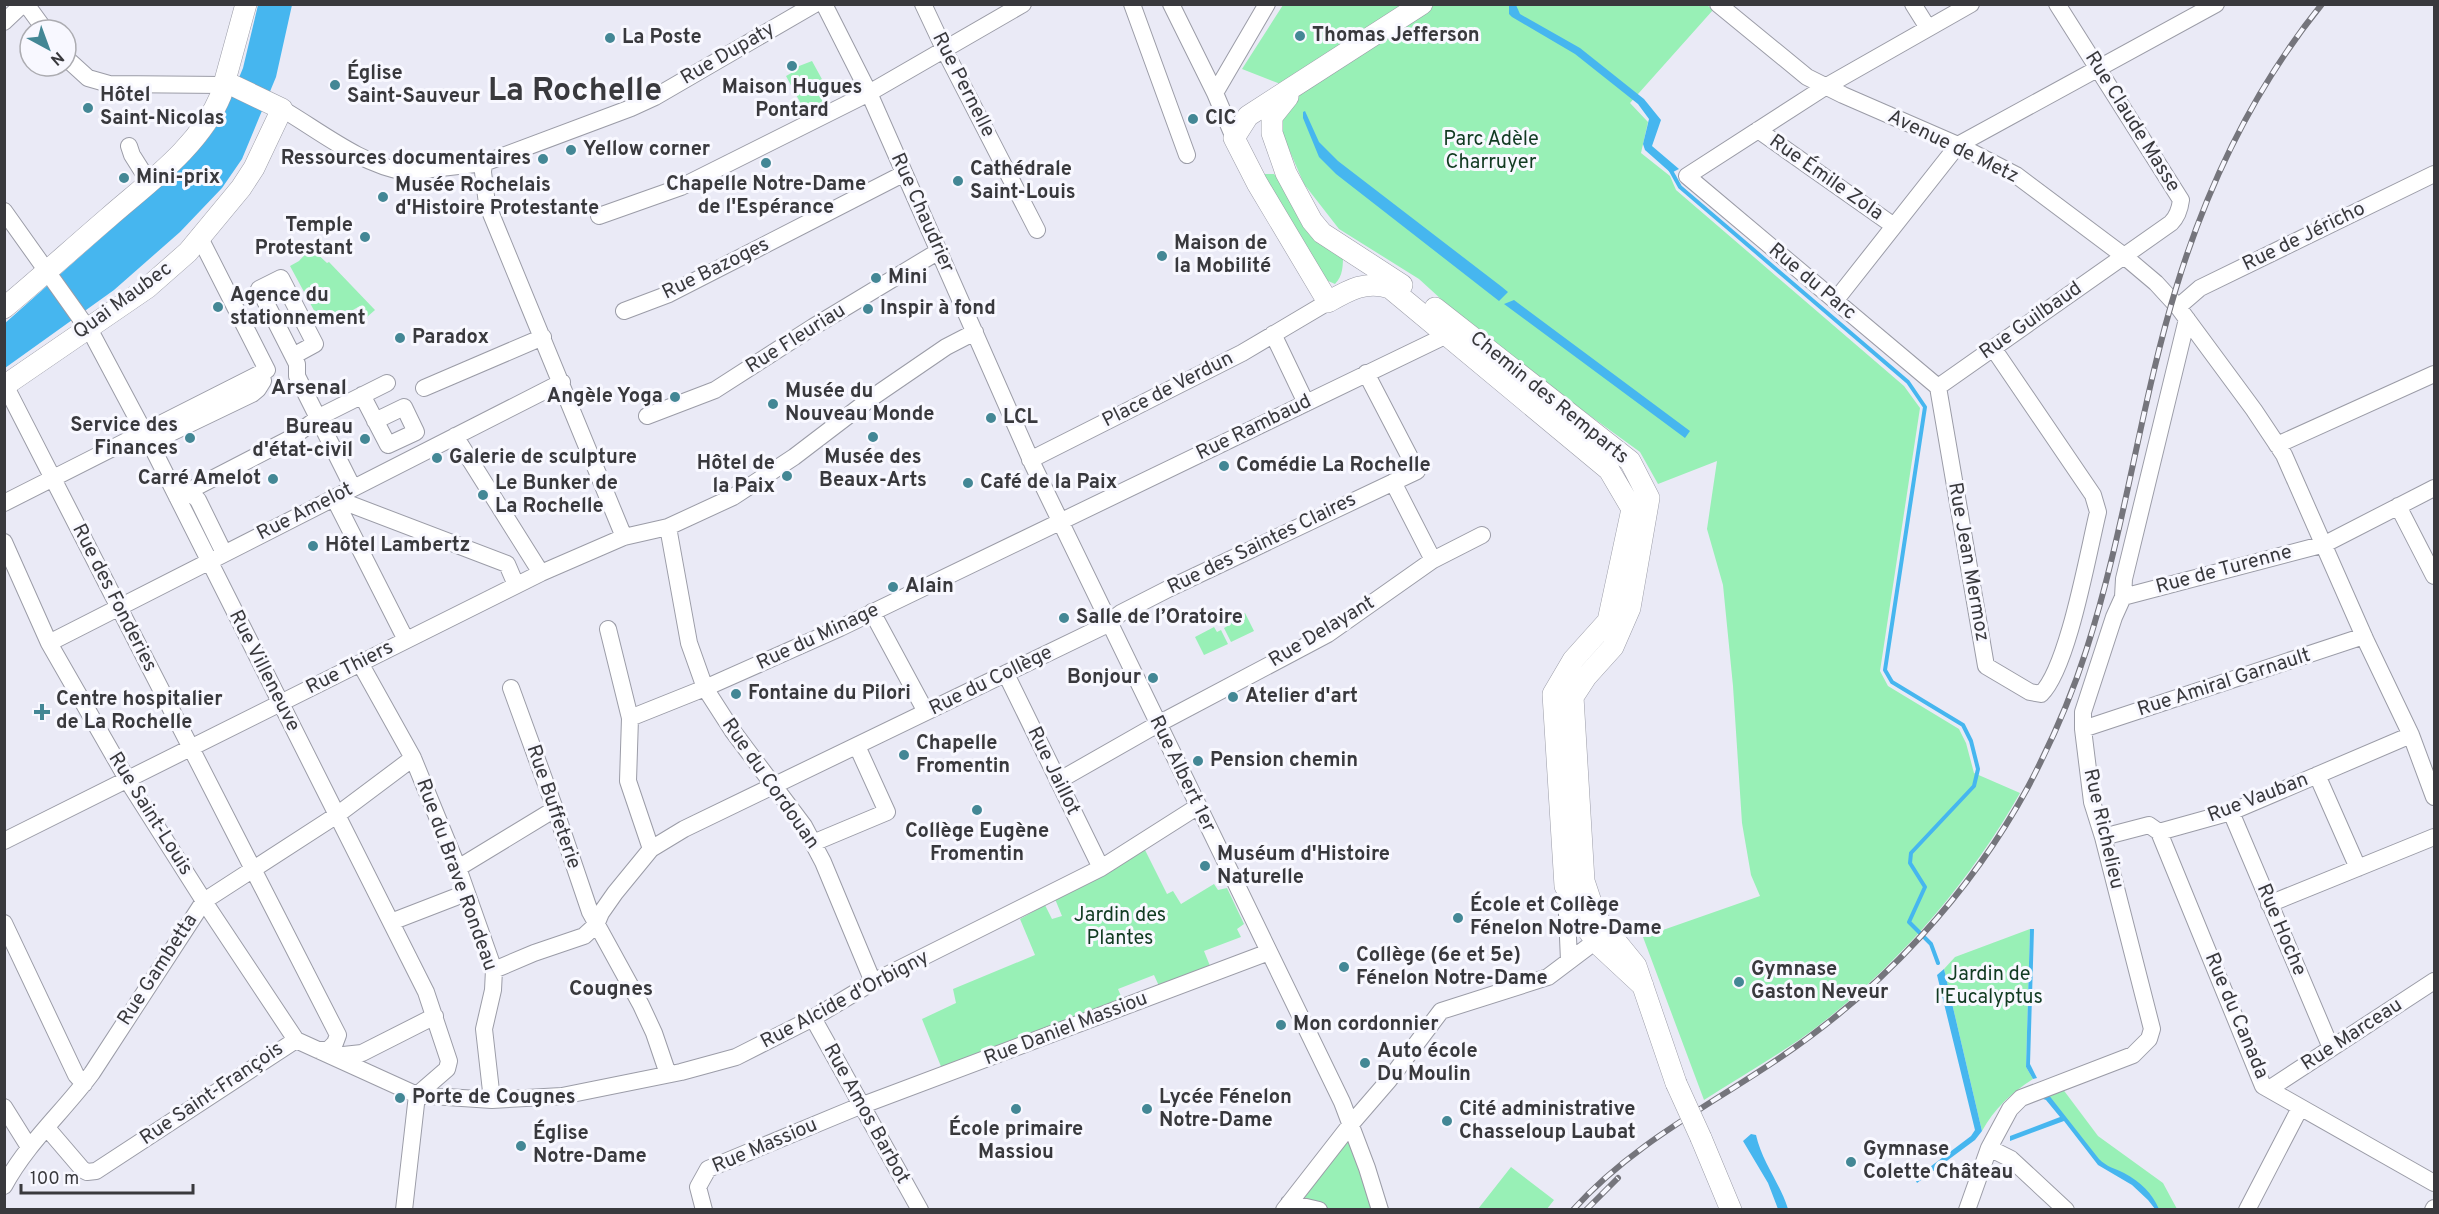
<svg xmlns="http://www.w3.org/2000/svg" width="2439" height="1214" viewBox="0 0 2439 1214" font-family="Overpass,sans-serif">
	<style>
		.green { fill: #98f0b6 }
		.water { fill: #46b6ef }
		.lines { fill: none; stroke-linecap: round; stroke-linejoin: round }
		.stream { stroke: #46b6ef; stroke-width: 4 }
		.minor-casing { stroke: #9b9ca7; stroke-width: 18 }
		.major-casing { stroke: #9b9ca7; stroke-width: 22 }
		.minor { stroke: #fff; stroke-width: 16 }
		.major { stroke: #fff; stroke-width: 21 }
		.rail-casing { stroke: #75757c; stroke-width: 6 }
		.rail { stroke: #f8f8ff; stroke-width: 4; stroke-dasharray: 11; stroke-linecap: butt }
		.major-bridge-casing { stroke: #9b9ca7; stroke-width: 22; stroke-linecap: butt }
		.major-bridge { stroke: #fff; stroke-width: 21 }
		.poi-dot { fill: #438795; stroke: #f8f8ff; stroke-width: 2 }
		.labels { text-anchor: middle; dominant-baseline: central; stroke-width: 6; stroke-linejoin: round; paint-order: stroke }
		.poi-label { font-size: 20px; font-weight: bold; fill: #39393d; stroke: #f8f8ff; text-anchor: start }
		.street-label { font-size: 20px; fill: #39393d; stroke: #f8f8ff }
		.park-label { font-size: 20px; fill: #113b22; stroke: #f8f8ff }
		.neighbourhood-label { font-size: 21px; font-weight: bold; fill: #39393d; stroke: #f8f8ff }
		.town-label { font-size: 32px; font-weight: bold; fill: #39393d; stroke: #f8f8ff }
	</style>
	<rect width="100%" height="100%" fill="#eaeaf6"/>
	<!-- green -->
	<path class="green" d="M1283,5h424l6,5 -83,93 18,19 -7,31 29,23 6,14 228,196 16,22 -40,263 8,15 71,43 7,14 8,30 46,20c-51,90 -120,170 -202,233 -35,27 -77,50 -114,74l-61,-163 117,-41 -9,-21 -9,-52 -9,-137 -10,-101 -16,-56 10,-68 -59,23 -18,-32 -153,-111 -68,-62 -80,-50 -35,-45 -23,-53 2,-46 -41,-16z
		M812,61l17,31 -5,2 5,12 -21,11 -22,-41 9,-5 -1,-3z
		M1261,174h13l69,80c0,11 0,22 -8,30l-18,-8z
		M311,248l16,15 2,-1 46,48 -8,7 -7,-11 -37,21 -33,-61 9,-5z
		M1245,613l9,18 -23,11 -7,-14 7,-4 -1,-3z
		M1214,627l3,5 4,-2 7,14 -24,11 -9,-18z
		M1144,848l23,46 6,-3 8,13 33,-20 4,6 9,-2 17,36 -7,5 4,8 -37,14 6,15 -51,20 -5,-11 -36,14 5,12 -181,68 -20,-50 34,-16 -3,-14 82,-34 -15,-36 25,-14 7,14 10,-3 -7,-17z
		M2030,929l-4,138 7,12c-23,15 -38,29 -51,52l-38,-162 11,-12z
		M2059,1084l39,52 65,47 14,26h-20l-22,-26 -31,-16 -63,-77z
		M1351,1124l29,85h-61l-30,-6z
		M1511,1167l43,33 -7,9h-69z"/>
	<!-- water -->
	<path class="water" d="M258,5h34l-16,72 -34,82 -20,29 -42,44 -66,58 -109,78 -1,-44 157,-139 44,-43 17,-23 21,-51z
		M1509,5h7l4,9 60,34 64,51 17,21 -9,26 27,23 -8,4 -26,-23 -2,-6 6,-25 -11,-15 -63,-50 -63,-37 -3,-3z
		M1305,111l14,31 19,19 164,126 6,5 -9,9 -163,-127 -17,-17 -16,-39v-6z
		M1514,300l176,131 -5,7 -181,-134z
		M2030,929h4l-4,135 7,14 -4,1 -7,-12z
		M1944,969l38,162 -7,9 -58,43 -2,-4 3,-3 53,-40 4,-6 -38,-155z
		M2048,1094l51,65c8,8 15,9 25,14 17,9 28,20 35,36h-4l-7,-9 -16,-15 -34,-20 -34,-44 -54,20v-5l50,-19 -14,-17 -3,-1 2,-4z
		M1751,1134l5,1c6,27 24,48 32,74h-10l-10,-26 -25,-42z"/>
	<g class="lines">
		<!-- stream -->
		<path class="stream" d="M1670,169l10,18 228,195 17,25 -40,263 7,12 71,43 8,16 7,28 -4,17 -63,67 -1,10 15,24 -16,35 22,22 7,19"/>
		<defs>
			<path id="minor" d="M26,4l19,26
				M824,4l45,89 164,372 309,637 25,66 13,42
				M923,4l24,51 90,175
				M1132,4l55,151
				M1171,4l44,89 19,45
				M1718,4l89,73 36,18 115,50 58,30 108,81 32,27 22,24 76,103 30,45 82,186 45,94 23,62
				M1913,4l15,24
				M4,22l19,-18
				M66,58l22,20 21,6 115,1
				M1215,93l52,-89
				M282,109c38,22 79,56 124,63l78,-9 147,-55 24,-11 160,-93
				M1758,130l136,96
				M129,146l3,9 17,27
				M484,163l-1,9 4,32 137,333
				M4,211l89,125 57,107 276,549 23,69 -2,8 -30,26
				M599,216l82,-29 188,-94 154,-89
				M1835,301l123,-156 258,-141
				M2178,307l22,-19 234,-114
				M624,311l45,-17 234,-120
				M1273,334l33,69
				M293,356l22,-12 -34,-66 -22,11 38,75v12l56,112
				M5,385l333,650 -3,8 -7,7h-10
				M1938,387l48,279 44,26 11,2c27,-26 47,-141 57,-182l-5,-17 -100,-147
				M1938,387l-251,-211 138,-89 146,-83
				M1938,387l233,-164c6,-6 9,-15 10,-23l-124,-196
				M424,388l119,-51
				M362,395l26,50 28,-13 -12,-25 -29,14
				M647,416l68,-26 98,-63 126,-76
				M455,436l86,137
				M150,443l102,-49 6,-5 5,-8 -1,-4 -6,-1
				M2277,445l157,-71
				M1030,460l212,-107 86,-51
				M1393,482l40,78
				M182,494l11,1 5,5 26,53
				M177,497l116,-60 26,-20 68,-34
				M334,498l173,66 9,21
				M334,498l72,142
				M4,503l263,-133 -68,-134
				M2398,506l36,70
				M668,527l21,116 16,45 27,42 72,96 19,36 50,120
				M4,542l45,101 82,143 78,123 87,131 121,55 75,5 70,-4 119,-24 55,-15 77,-39 60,-36 228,-114 96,-61
				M2123,597l202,-53 109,-56
				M872,612l54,100
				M608,629l22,89 -2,63 23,68
				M49,643l513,-261
				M360,663l53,95 45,110 36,102 -1,20 -9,39 8,71
				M1006,674l95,194
				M511,688l44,121 35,103 51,93 13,28 14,41
				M630,718l75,-30 135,-60 607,-293
				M2083,729l281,-93
				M2317,775l41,93
				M1058,781l100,-57 170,-90 105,-74 49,-25
				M2231,812l100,236
				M2159,832l104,254 171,97
				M2103,837l46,-12 10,7 72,-20 180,-77
				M4,841l537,-268 83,-36 44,-10 65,-30 61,-40 76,-58 76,-52 29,-15
				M813,843l74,-31 -30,-66
				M458,868l97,-59
				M1566,890l3,71
				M2269,904l165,-67
				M391,922l75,-29
				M4,923l72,152 8,9
				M494,970l40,-17 50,-17 12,-11 5,-12 14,-20 36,-44 33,-20 418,-202 19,-14 49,-25 247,-117 -51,-98
				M813,1018l107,192
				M334,1056l28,-3 73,-37
				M2269,1089l165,-108
				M4,1107l25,40
				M47,1128l36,42 4,2 9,-1 200,-131
				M1989,1148l21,-39 11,-11 112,-43 16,-16 3,-10 -49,-192 -11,-35 -9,-73v-17l31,-95 9,-20 1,-18 63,-260
				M4,1186c23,-43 60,-75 88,-113l112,-172 133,-86 76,-57
				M1289,1203l30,7
				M404,1210l13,-115
				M704,1210l-6,-23 10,-18 147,-61 414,-156
				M1284,1210l67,-86 38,-44 52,-69 107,-34 57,-43
				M1967,1210l22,-62 22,11 55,51
				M2247,1210l53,-102
				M2433,1210l1,-2"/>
			<path id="major" d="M1422,4l-174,112 -14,22 23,45 71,119c21,-12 38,-22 62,-14l219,182 23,39 -24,112 -35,39 -20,34 12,192 22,43 14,18 42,39
				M1288,97l-16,20v16l14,40 26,48 10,12 80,52
				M4,308c36,-30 70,-61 105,-91 40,-35 91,-71 112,-122l25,-91
				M1435,308l195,153 19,37 -19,110 -17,39 -27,30 -13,20 11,184 12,36 40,49 40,117
				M4,386l143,-98 41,-36 53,-64 13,-20 28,-59 -50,-24h-8
				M1701,1138l30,72"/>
		</defs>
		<!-- minor casing -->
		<use href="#minor" class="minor-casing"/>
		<!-- major casing -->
		<use href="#major" class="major-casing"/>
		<!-- minor -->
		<use href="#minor" class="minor"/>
		<!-- major -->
		<use href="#major" class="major"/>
		<defs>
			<path id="rail" d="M1573,1210c59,-66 136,-104 208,-153 101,-68 189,-163 247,-270 23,-44 43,-89 58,-136 39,-120 54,-246 91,-366 31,-101 78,-198 145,-281
				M1586,1210l32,-32"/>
		</defs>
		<!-- rail casing -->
		<use href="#rail" class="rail-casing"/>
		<!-- rail -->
		<use href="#rail" class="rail"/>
		<defs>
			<path id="major-bridge" d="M1676,1083l25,55"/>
		</defs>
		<!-- major-bridge casing -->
		<use href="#major-bridge" class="major-bridge-casing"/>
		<!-- major-bridge -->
		<use href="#major-bridge" class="major-bridge"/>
	</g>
	<!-- markers -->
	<g class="poi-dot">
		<circle cx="1300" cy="36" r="6"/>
		<circle cx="610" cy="38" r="6"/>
		<circle cx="792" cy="66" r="6"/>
		<circle cx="335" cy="85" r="6"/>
		<circle cx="88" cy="108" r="6"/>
		<circle cx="1193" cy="119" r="6"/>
		<circle cx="571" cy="150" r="6"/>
		<circle cx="543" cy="159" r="6"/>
		<circle cx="766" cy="163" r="6"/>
		<circle cx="124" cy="178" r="6"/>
		<circle cx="958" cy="181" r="6"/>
		<circle cx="383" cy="197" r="6"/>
		<circle cx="365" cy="237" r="6"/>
		<circle cx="1162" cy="256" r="6"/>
		<circle cx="876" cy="278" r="6"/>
		<circle cx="218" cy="307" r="6"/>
		<circle cx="868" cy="309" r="6"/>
		<circle cx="400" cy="338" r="6"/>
		<circle cx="675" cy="397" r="6"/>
		<circle cx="773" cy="404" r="6"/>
		<circle cx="991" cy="418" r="6"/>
		<circle cx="873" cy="437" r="6"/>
		<circle cx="190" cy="438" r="6"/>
		<circle cx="365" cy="439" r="6"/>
		<circle cx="437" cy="458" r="6"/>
		<circle cx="1224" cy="466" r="6"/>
		<circle cx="787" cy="476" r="6"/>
		<circle cx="273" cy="479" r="6"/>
		<circle cx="968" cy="483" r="6"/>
		<circle cx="483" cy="495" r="6"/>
		<circle cx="313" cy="546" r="6"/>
		<circle cx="893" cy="587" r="6"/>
		<circle cx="1064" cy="618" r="6"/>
		<circle cx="1153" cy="678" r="6"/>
		<circle cx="736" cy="694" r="6"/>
		<circle cx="1233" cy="697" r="6"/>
		<path d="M39 703h6v6h6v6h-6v6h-6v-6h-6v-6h6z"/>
		<circle cx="904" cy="755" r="6"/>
		<circle cx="1198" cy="761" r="6"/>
		<circle cx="977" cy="810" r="6"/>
		<circle cx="1205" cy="866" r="6"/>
		<circle cx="1458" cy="918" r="6"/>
		<circle cx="1344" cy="967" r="6"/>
		<circle cx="1739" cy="982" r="6"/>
		<circle cx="1281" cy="1025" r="6"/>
		<circle cx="1365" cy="1063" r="6"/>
		<circle cx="400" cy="1098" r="6"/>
		<circle cx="1016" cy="1109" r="6"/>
		<circle cx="1147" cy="1109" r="6"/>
		<circle cx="1447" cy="1121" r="6"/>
		<circle cx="521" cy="1146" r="6"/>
		<circle cx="1851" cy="1162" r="6"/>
	</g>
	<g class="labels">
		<!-- poi labels -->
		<g class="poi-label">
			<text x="1312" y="36">Thomas Jefferson</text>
			<text x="622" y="38">La Poste</text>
			<text x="347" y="74">Église<tspan x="347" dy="23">Saint-Sauveur</tspan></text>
			<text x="792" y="88" text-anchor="middle">Maison Hugues<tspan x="792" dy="23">Pontard</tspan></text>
			<text x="100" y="96">Hôtel<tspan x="100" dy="23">Saint-Nicolas</tspan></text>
			<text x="1205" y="119">CIC</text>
			<text x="583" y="150">Yellow corner</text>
			<text x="531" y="159" text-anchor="end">Ressources documentaires</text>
			<text x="970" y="170">Cathédrale<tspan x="970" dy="23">Saint-Louis</tspan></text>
			<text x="136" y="178">Mini-prix</text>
			<text x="766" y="185" text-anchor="middle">Chapelle Notre-Dame<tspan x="766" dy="23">de l'Espérance</tspan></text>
			<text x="395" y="186">Musée Rochelais<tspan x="395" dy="23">d'Histoire Protestante</tspan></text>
			<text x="353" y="226" text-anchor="end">Temple<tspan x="353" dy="23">Protestant</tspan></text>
			<text x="1174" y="244">Maison de<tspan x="1174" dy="23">la Mobilité</tspan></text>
			<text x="888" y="278">Mini</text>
			<text x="230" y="296">Agence du<tspan x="230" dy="23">stationnement</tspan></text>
			<text x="880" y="309">Inspir à fond</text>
			<text x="412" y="338">Paradox</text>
			<text x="785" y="392">Musée du<tspan x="785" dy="23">Nouveau Monde</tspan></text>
			<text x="663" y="397" text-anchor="end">Angèle Yoga</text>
			<text x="1003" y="418">LCL</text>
			<text x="178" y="426" text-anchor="end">Service des<tspan x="178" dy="23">Finances</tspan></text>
			<text x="353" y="428" text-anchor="end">Bureau<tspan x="353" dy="23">d'état-civil</tspan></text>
			<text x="449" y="458">Galerie de sculpture</text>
			<text x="873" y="458" text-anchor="middle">Musée des<tspan x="873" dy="23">Beaux-Arts</tspan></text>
			<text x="775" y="464" text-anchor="end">Hôtel de<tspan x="775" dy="23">la Paix</tspan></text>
			<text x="1236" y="466">Comédie La Rochelle</text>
			<text x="261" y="479" text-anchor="end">Carré Amelot</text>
			<text x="980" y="483">Café de la Paix</text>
			<text x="495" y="484">Le Bunker de<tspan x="495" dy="23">La Rochelle</tspan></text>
			<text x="325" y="546">Hôtel Lambertz</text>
			<text x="905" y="587">Alain</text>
			<text x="1076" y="618">Salle de l’Oratoire</text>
			<text x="1141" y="678" text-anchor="end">Bonjour</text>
			<text x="748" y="694">Fontaine du Pilori</text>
			<text x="1245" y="697">Atelier d'art</text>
			<text x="56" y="700">Centre hospitalier<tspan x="56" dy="23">de La Rochelle</tspan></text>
			<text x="916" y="744">Chapelle<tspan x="916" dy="23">Fromentin</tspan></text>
			<text x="1210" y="761">Pension chemin</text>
			<text x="977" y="832" text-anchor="middle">Collège Eugène<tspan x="977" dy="23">Fromentin</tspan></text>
			<text x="1217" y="855">Muséum d'Histoire<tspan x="1217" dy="23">Naturelle</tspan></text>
			<text x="1470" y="906">École et Collège<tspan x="1470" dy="23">Fénelon Notre-Dame</tspan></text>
			<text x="1356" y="956">Collège (6e et 5e)<tspan x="1356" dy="23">Fénelon Notre-Dame</tspan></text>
			<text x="1751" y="970">Gymnase<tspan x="1751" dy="23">Gaston Neveur</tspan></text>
			<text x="1293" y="1025">Mon cordonnier</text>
			<text x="1377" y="1052">Auto école<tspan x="1377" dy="23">Du Moulin</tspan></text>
			<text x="412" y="1098">Porte de Cougnes</text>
			<text x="1159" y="1098">Lycée Fénelon<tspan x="1159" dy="23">Notre-Dame</tspan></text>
			<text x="1459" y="1110">Cité administrative<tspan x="1459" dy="23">Chasseloup Laubat</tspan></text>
			<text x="1016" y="1130" text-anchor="middle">École primaire<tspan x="1016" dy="23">Massiou</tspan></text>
			<text x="533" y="1134">Église<tspan x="533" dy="23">Notre-Dame</tspan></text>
			<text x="1863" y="1150">Gymnase<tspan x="1863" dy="23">Colette Château</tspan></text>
		</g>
		<!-- street labels -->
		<g class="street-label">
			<text transform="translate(728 54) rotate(-30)">Rue Dupaty</text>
			<text transform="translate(963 85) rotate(63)">Rue Pernelle</text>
			<text transform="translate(2132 122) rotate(58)">Rue Claude Masse</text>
			<text transform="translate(1953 147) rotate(26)">Avenue de Metz</text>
			<text transform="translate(1826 178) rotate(35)">Rue Émile Zola</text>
			<text transform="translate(922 213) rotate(66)">Rue Chaudrier</text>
			<text transform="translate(2304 237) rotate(-26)">Rue de Jéricho</text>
			<text transform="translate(716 269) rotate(-26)">Rue Bazoges</text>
			<text transform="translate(1812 282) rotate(40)">Rue du Parc</text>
			<text transform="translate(123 301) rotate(-36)">Quai Maubec</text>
			<text transform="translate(2031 321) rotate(-35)">Rue Guilbaud</text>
			<text transform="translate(796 339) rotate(-32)">Rue Fleuriau</text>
			<text transform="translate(1168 390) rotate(-27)">Place de Verdun</text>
			<text transform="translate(1549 398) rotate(39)">Chemin des Remparts</text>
			<text transform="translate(1254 428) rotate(-26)">Rue Rambaud</text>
			<text transform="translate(305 512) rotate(-27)">Rue Amelot</text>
			<text transform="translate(1262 544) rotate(-26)">Rue des Saintes Claires</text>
			<text transform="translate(1968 562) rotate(80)">Rue Jean Mermoz</text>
			<text transform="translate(2224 570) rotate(-15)">Rue de Turenne</text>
			<text transform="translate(114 598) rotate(63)">Rue des Fonderies</text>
			<text transform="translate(1322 632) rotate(-31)">Rue Delayant</text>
			<text transform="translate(818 637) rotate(-25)">Rue du Minage</text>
			<text transform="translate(350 668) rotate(-27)">Rue Thiers</text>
			<text transform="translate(264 671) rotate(63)">Rue Villeneuve</text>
			<text transform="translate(991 681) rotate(-26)">Rue du Collège</text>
			<text transform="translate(2224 683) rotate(-18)">Rue Amiral Garnault</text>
			<text transform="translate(1053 771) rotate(64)">Rue Jaillot</text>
			<text transform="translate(1182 774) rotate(64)">Rue Albert 1er</text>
			<text transform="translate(770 784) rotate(55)">Rue du Cordouan</text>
			<text transform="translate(2258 798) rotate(-21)">Rue Vauban</text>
			<text transform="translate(553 807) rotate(71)">Rue Buffeterie</text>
			<text transform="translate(150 814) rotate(58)">Rue Saint-Louis</text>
			<text transform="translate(2103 829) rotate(77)">Rue Richelieu</text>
			<text transform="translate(456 875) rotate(70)">Rue du Brave Rondeau</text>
			<text transform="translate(2281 930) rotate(67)">Rue Hoche</text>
			<text transform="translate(158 970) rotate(-57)">Rue Gambetta</text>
			<text transform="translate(845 1000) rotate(-28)">Rue Alcide d'Orbigny</text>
			<text transform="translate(2236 1016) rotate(67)">Rue du Canada</text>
			<text transform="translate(1066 1029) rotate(-21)">Rue Daniel Massiou</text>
			<text transform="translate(2352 1035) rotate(-33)">Rue Marceau</text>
			<text transform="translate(212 1094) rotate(-34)">Rue Saint-François</text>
			<text transform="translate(866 1114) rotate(61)">Rue Amos Barbot</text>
			<text transform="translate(765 1146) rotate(-23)">Rue Massiou</text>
		</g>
		<!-- park labels -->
		<g class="park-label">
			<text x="1491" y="140">Parc Adèle<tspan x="1491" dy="23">Charruyer</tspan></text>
			<text x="1120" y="916">Jardin des<tspan x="1120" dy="23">Plantes</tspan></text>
			<text x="1989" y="975">Jardin de<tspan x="1989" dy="23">l'Eucalyptus</tspan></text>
		</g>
		<!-- neighbourhood labels -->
		<g class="neighbourhood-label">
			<text x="309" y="388">Arsenal</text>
			<text x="611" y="989">Cougnes</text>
		</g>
		<!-- town labels -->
		<g class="town-label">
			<text x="575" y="92">La Rochelle</text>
		</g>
	</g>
	<!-- border -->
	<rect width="2439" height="1214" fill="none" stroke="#39393d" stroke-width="12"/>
	<!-- north arrow -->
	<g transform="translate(48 48) rotate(139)"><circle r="28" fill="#f8f8ff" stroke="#acacb1" stroke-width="1.5"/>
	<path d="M0-4.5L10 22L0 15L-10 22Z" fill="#438795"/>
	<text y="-9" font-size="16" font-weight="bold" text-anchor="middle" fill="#39393d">N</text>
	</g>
	<!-- scale -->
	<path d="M21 1184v9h172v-9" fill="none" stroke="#39393d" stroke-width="3"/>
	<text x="30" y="1184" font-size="18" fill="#39393d" stroke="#f8f8ff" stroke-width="4.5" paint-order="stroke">100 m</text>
</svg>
